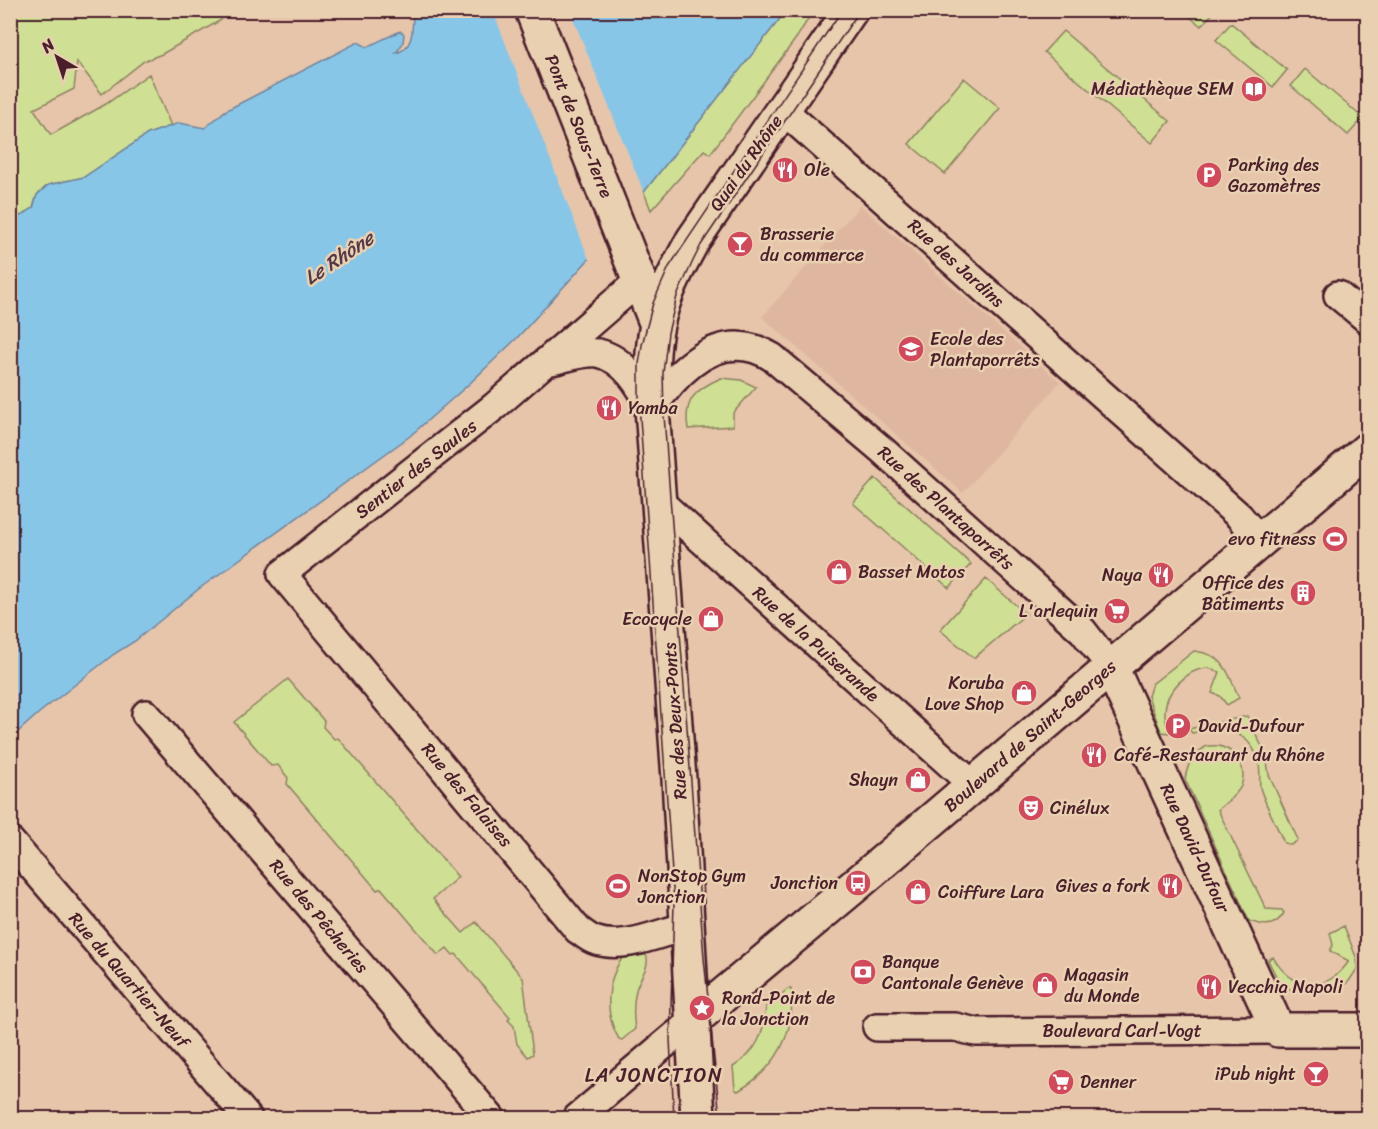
<svg xmlns="http://www.w3.org/2000/svg" width="1378" height="1129" viewBox="0 0 1378 1129" font-family="Sriracha,sans-serif">
	<style>
		.built { fill: #dfb7a0 }
		.green { fill: #cfe094; stroke: #8c8060; stroke-width: 1.5 }
		.water { fill: #88c6e8; stroke: #6f839c; stroke-width: 1.5 }
		.pier { fill: #e7c5aa }
		.lines { fill: none; stroke-linecap: round; stroke-linejoin: round }
		.street-casing { stroke: #4a1f2b; stroke-width: 32 }
		.secondary-casing { stroke: #4a1f2b; stroke-width: 38 }
		.street { stroke: #e9d0b1; stroke-width: 27 }
		.secondary { stroke: #e9d0b1; stroke-width: 33 }
		.tram { stroke: #4a1f2b; stroke-width: 1.5 }
		.labels { text-anchor: middle; dominant-baseline: central; stroke-width: 5; stroke-linejoin: round; paint-order: stroke }
		.poi-label { font-size: 18px; fill: #4a1f2b; stroke: #e9d0b1; text-anchor: start }
		.street-label { font-size: 18px; fill: #4a1f2b; stroke: #e9d0b1 }
		.water-label { font-size: 20px; font-style: italic; fill: #533847; stroke: #e9d0b1 }
		.neighbourhood-label { font-size: 20px; letter-spacing: 1.5px; fill: #4a1f2b; stroke: #e9d0b1 }
	</style>
	<rect width="100%" height="100%" fill="#e7c5aa"/>
	<filter id="ink" filterUnits="userSpaceOnUse"><feTurbulence type="fractalNoise" baseFrequency=".0167" numOctaves="2"/><feDisplacementMap in="SourceGraphic" scale="12" xChannelSelector="R" yChannelSelector="G"/><feConvolveMatrix kernelMatrix="1 2 1 2 8 2 1 2 1" color-interpolation-filters="sRGB"/></filter>
	<g filter="url(#ink)">
		<!-- built -->
		<path class="built" d="M860,205l200,177 -97,111 -201,-176z"/>
		<!-- green -->
		<path class="green" d="M11,11h216l-6,9 -59,34 -18,7 -42,33 -25,-32 -3,27 -40,20 17,26 55,-31 43,-30 22,52 -23,8 -64,43 -36,8 -11,10 -4,13 -12,8 -10,-6z
			M786,11h27l-16,26 -87,117 -6,-4 -53,60 -7,-18z
			M1183,11h32l-14,15z
			M1231,23l56,47 -14,17 -57,-47z
			M1063,31l107,90 -18,22 -108,-91z
			M1305,69l58,49 -15,17 -57,-49z
			M964,78l36,30 -55,66 -36,-30z
			M721,378l20,2 15,7 -23,26v13l-45,3c-5,-29 8,-40 33,-51z
			M875,478l96,86 -22,24 -96,-85z
			M986,579l40,35 -52,44 -34,-28z
			M1194,651c31,3 34,22 45,47l-12,7 -7,-9 -8,-3 8,-21c-4,-1 -10,-4 -14,-4 -19,2 -40,23 -41,42 -1,8 2,16 5,23l-9,-1 -13,-36 4,-12z
			M288,679l36,42 -1,6 11,12 4,-1 120,139 -25,22 30,34 13,-11 47,56 10,76 -5,3 -11,-13 -3,-18 -6,-6 2,-3 -54,-63 -3,1 -6,-7 -9,7 -57,-67 -4,2 -90,-106 1,-6 -10,-13 -7,1 -37,-44z
			M1247,716l19,39 3,20 29,65 -7,5 -7,-2c-5,-13 -22,-45 -24,-56 -1,-9 1,-18 -2,-28 -11,-32 -39,-33 -66,-26l-3,-4z
			M1207,746c5,0 11,-1 15,1 16,5 25,23 19,39 -4,9 -16,17 -23,24l48,99 16,1 2,3c-9,15 -20,13 -35,8l-64,-142c3,-17 8,-24 22,-33z
			M1344,926l12,31 1,12 -8,12 -12,9h-40l-11,-2 -7,-6 -11,-22 5,-3c19,34 54,37 76,4l-19,-10 3,-6 -3,-12z
			M646,955c5,11 -7,23 -10,35 -3,13 -3,26 -1,39l-13,11 -3,-1c-15,-25 -13,-57 3,-81z
			M788,989h3c5,45 -15,80 -53,102l-3,-2 -2,-22c24,-15 31,-33 33,-60z"/>
		<!-- water -->
		<path class="water" d="M435,10l351,1 -142,181 -55,67 -72,79 -48,46 -59,52 -210,152 -65,53 -21,13 -75,59 -28,25 -1,-528 11,6 12,-8 4,-13 11,-10 36,-8 64,-43 31,-11 26,5 20,-17 133,-69 9,5 33,-16 4,3 -1,9 -7,10c19,-5 16,-25 17,-41l14,3z"/>
		<!-- pier -->
		<path class="pier" d="M493,11h77l75,184 -55,67z"/>
		<g class="lines">
			<defs>
				<path id="street" d="M783,110l456,406 20,24
					M640,280l-145,126 -213,168 296,356c5,3 10,8 16,10 29,11 65,-7 93,-14
					M1338,295l30,25
					M551,361c15,-3 32,-10 47,-8 27,6 42,33 54,55 22,-32 59,-73 103,-59 6,2 12,5 17,8l110,93 201,181 28,36
					M660,502l313,283
					M146,714l345,404
					M10,841l238,277
					M877,1027h78l21,5 302,-2
					M577,1118l114,-96"/>
				<path id="secondary" d="M532,10l125,315
					M1111,667l167,363h90
					M691,1022l167,-139 510,-434
					M698,1118l-19,-339 -27,-371c0,-27 -1,-55 5,-83 6,-30 21,-58 36,-85l158,-230"/>
			</defs>
			<!-- street casing -->
			<use href="#street" class="street-casing"/>
			<!-- secondary casing -->
			<use href="#secondary" class="secondary-casing"/>
			<!-- street -->
			<use href="#street" class="street"/>
			<!-- secondary -->
			<use href="#secondary" class="secondary"/>
			<!-- tram -->
			<path class="tram" d="M674,1118l-4,-79 4,-136 -3,-45 -32,-454v-40l3,-19 11,-42 16,-36 173,-257
				M720,1118l-16,-160 -40,-543 -1,-42 5,-40 9,-37 16,-35 8,-16 159,-235"/>
		</g>
	</g>
	<!-- icons -->
	<defs>
		<symbol id="library-disc" viewBox="-11 -11 22 22"><circle r="9.5" fill="#d1495b" stroke="#e9d0b1"/><path d="M-6-4Q-3-5.5-.7-3.5V5Q-3 3-6 4ZM6-4Q3-5.5 .7-3.5V5Q3 3 6 4Z" fill="#fff"/></symbol>
		<symbol id="restaurant-disc" viewBox="-11 -11 22 22"><circle r="9.5" fill="#d1495b" stroke="#e9d0b1"/><path d="M-5-6h1v4h1v-4h1v4h1v-4h1v5L-1.5 .5V6h-2V.5L-5-1ZM5-6V6H3V1.5H1.5Q1.5-4 5-6Z" fill="#fff"/></symbol>
		<symbol id="parking-disc" viewBox="-11 -11 22 22"><circle r="9.5" fill="#d1495b" stroke="#e9d0b1"/><path d="M-3.5-5.5H1a3.5 3.5 0 0 1 0 7H-1V5.5H-3.5ZM-1-3.4V-.6H.8a1.4 1.4 0 0 0 0-2.8Z" fill="#fff"/></symbol>
		<symbol id="bar-disc" viewBox="-11 -11 22 22"><circle r="9.5" fill="#d1495b" stroke="#e9d0b1"/><path d="M-6-5H6L.8 .8V4.5H3.5V6h-7V4.5H-.8V.8Z" fill="#fff"/></symbol>
		<symbol id="school-disc" viewBox="-11 -11 22 22"><circle r="9.5" fill="#d1495b" stroke="#e9d0b1"/><path d="M0-5L7-2L0 1L-7-2ZM-4 1L0 2.5L4 1V4Q0 6-4 4Z" fill="#fff"/></symbol>
		<symbol id="stadium-disc" viewBox="-11 -11 22 22"><circle r="9.5" fill="#d1495b" stroke="#e9d0b1"/><path d="M0-5a6.5 5 0 1 0 0 10a6.5 5 0 1 0 0-10ZM-3.5-1.8h7v3.6h-7Z" fill="#fff"/></symbol>
		<symbol id="shop-disc" viewBox="-11 -11 22 22"><circle r="9.5" fill="#d1495b" stroke="#e9d0b1"/><path d="M-5-2.5h2.3a2.7 3.5 0 0 1 5.4 0H5L5.5 6h-11ZM-1.5-2.5h3a1.5 2.3 0 0 0-3 0Z" fill="#fff"/></symbol>
		<symbol id="building-disc" viewBox="-11 -11 22 22"><circle r="9.5" fill="#d1495b" stroke="#e9d0b1"/><path d="M-4-6H4V6H1V3H-1V6H-4ZM-2.5-4.3h1.7v1.8h-1.7ZM.8-4.3h1.7v1.8H.8ZM-2.5-1h1.7V.8h-1.7ZM.8-1h1.7V.8H.8Z" fill="#fff"/></symbol>
		<symbol id="supermarket-disc" viewBox="-11 -11 22 22"><circle r="9.5" fill="#d1495b" stroke="#e9d0b1"/><path d="M-6-5.5h2.5l.6 2H6L4.5 2H-2.5L-4.4-4H-6ZM-1.5 3.2a1.3 1.3 0 1 0 .1 0ZM3 3.2a1.3 1.3 0 1 0 .1 0Z" fill="#fff"/></symbol>
		<symbol id="theatre-disc" viewBox="-11 -11 22 22"><circle r="9.5" fill="#d1495b" stroke="#e9d0b1"/><path d="M-5-5.5Q0-4 5-5.5V0Q5 5 0 6Q-5 5-5 0ZM-3.3-2.5H-1v1.5H-3.3ZM1-2.5H3.3v1.5H1ZM-2.8 1Q0 5.5 2.8 1Z" fill="#fff"/></symbol>
		<symbol id="bus-disc" viewBox="-11 -11 22 22"><circle r="9.5" fill="#d1495b" stroke="#e9d0b1"/><path d="M-5-6H5V4H4V6H2V4H-2V6H-4V4H-5ZM-3.5-4V0h7V-4ZM-3.5 1.2v1.5H-2V1.2ZM2 1.2v1.5H3.5V1.2Z" fill="#fff"/></symbol>
		<symbol id="bank-disc" viewBox="-11 -11 22 22"><circle r="9.5" fill="#d1495b" stroke="#e9d0b1"/><path d="M-6-4H6V4H-6ZM0-2.3a2.3 2.3 0 1 0 0 4.6a2.3 2.3 0 1 0 0-4.6Z" fill="#fff"/></symbol>
		<symbol id="sight-disc" viewBox="-11 -11 22 22"><circle r="9.5" fill="#d1495b" stroke="#e9d0b1"/><path d="M0-6L1.8-2.2L6-1.7L2.9 1.2L3.7 5.4L0 3.3L-3.7 5.4L-2.9 1.2L-6-1.7L-1.8-2.2Z" fill="#fff"/></symbol>
	</defs>
	<g fill-rule="evenodd">
		<use href="#library-disc" x="1239" y="74" width="30" height="30"/>
		<use href="#restaurant-disc" x="770" y="155" width="30" height="30"/>
		<use href="#parking-disc" x="1194" y="160" width="30" height="30"/>
		<use href="#bar-disc" x="725" y="229" width="30" height="30"/>
		<use href="#school-disc" x="896" y="334" width="30" height="30"/>
		<use href="#restaurant-disc" x="594" y="393" width="30" height="30"/>
		<use href="#stadium-disc" x="1320" y="524" width="30" height="30"/>
		<use href="#shop-disc" x="824" y="557" width="30" height="30"/>
		<use href="#restaurant-disc" x="1146" y="560" width="30" height="30"/>
		<use href="#building-disc" x="1288" y="578" width="30" height="30"/>
		<use href="#supermarket-disc" x="1102" y="596" width="30" height="30"/>
		<use href="#shop-disc" x="696" y="604" width="30" height="30"/>
		<use href="#shop-disc" x="1009" y="678" width="30" height="30"/>
		<use href="#parking-disc" x="1163" y="711" width="30" height="30"/>
		<use href="#restaurant-disc" x="1079" y="740" width="30" height="30"/>
		<use href="#shop-disc" x="903" y="765" width="30" height="30"/>
		<use href="#theatre-disc" x="1016" y="793" width="30" height="30"/>
		<use href="#bus-disc" x="843" y="868" width="30" height="30"/>
		<use href="#stadium-disc" x="603" y="871" width="30" height="30"/>
		<use href="#restaurant-disc" x="1155" y="871" width="30" height="30"/>
		<use href="#shop-disc" x="903" y="877" width="30" height="30"/>
		<use href="#bank-disc" x="848" y="957" width="30" height="30"/>
		<use href="#shop-disc" x="1030" y="970" width="30" height="30"/>
		<use href="#restaurant-disc" x="1194" y="972" width="30" height="30"/>
		<use href="#sight-disc" x="687" y="993" width="30" height="30"/>
		<use href="#bar-disc" x="1301" y="1059" width="30" height="30"/>
		<use href="#supermarket-disc" x="1046" y="1067" width="30" height="30"/>
	</g>
	<g class="labels">
		<!-- poi labels -->
		<g class="poi-label">
			<text x="1234" y="89" text-anchor="end">Médiathèque SEM</text>
			<text x="1228" y="165">Parking des<tspan x="1228" dy="21">Gazomètres</tspan></text>
			<text x="804" y="170">Ole</text>
			<text x="760" y="234">Brasserie<tspan x="760" dy="21">du commerce</tspan></text>
			<text x="930" y="339">Ecole des<tspan x="930" dy="21">Plantaporrêts</tspan></text>
			<text x="628" y="408">Yamba</text>
			<text x="1316" y="539" text-anchor="end">evo fitness</text>
			<text x="858" y="572">Basset Motos</text>
			<text x="1142" y="575" text-anchor="end">Naya</text>
			<text x="1284" y="583" text-anchor="end">Office des<tspan x="1284" dy="21">Bâtiments</tspan></text>
			<text x="1098" y="611" text-anchor="end">L'arlequin</text>
			<text x="692" y="619" text-anchor="end">Ecocycle</text>
			<text x="1004" y="683" text-anchor="end">Koruba<tspan x="1004" dy="21">Love Shop</tspan></text>
			<text x="1198" y="726">David-Dufour</text>
			<text x="1114" y="755">Café-Restaurant du Rhône</text>
			<text x="898" y="780" text-anchor="end">Shayn</text>
			<text x="1050" y="808">Cinélux</text>
			<text x="638" y="876">NonStop Gym<tspan x="638" dy="21">Jonction</tspan></text>
			<text x="838" y="883" text-anchor="end">Jonction</text>
			<text x="1150" y="886" text-anchor="end">Gives a fork</text>
			<text x="938" y="892">Coiffure Lara</text>
			<text x="882" y="962">Banque<tspan x="882" dy="21">Cantonale Genève</tspan></text>
			<text x="1064" y="975">Magasin<tspan x="1064" dy="21">du Monde</tspan></text>
			<text x="1228" y="987">Vecchia Napoli</text>
			<text x="722" y="998">Rond-Point de<tspan x="722" dy="21">la Jonction</tspan></text>
			<text x="1296" y="1074" text-anchor="end">iPub night</text>
			<text x="1080" y="1082">Denner</text>
		</g>
		<!-- street labels -->
		<g class="street-label">
			<text transform="translate(579 126) rotate(68)">Pont de Sous-Terre</text>
			<text transform="translate(746 163) rotate(-55)">Quai du Rhône</text>
			<text transform="translate(956 263) rotate(42)">Rue des Jardins</text>
			<text transform="translate(416 469) rotate(-38)">Sentier des Saules</text>
			<text transform="translate(946 508) rotate(42)">Rue des Plantaporrêts</text>
			<text transform="translate(816 644) rotate(42)">Rue de la Puiserande</text>
			<text transform="translate(675 721) rotate(-94)">Rue des Deux-Ponts</text>
			<text transform="translate(1030 736) rotate(-41)">Boulevard de Saint-Georges</text>
			<text transform="translate(467 795) rotate(50)">Rue des Falaises</text>
			<text transform="translate(1195 848) rotate(65)">Rue David-Dufour</text>
			<text transform="translate(319 916) rotate(50)">Rue des Pêcheries</text>
			<text transform="translate(129 980) rotate(49)">Rue du Quartier-Neuf</text>
			<text x="1122" y="1031">Boulevard Carl-Vogt</text>
		</g>
		<!-- water labels -->
		<g class="water-label">
			<text transform="translate(339 258) rotate(-34)">Le Rhône</text>
		</g>
		<!-- neighbourhood labels -->
		<g class="neighbourhood-label">
			<text x="654" y="1075">LA JONCTION</text>
		</g>
	</g>
	<!-- margin -->
	<rect width="1378" height="1129" fill="none" stroke="#e9d0b1" stroke-width="36"/>
	<rect x="18" y="18" width="1342" height="1093" fill="none" stroke="#4a1f2b" stroke-width="2" filter="url(#ink)"/>
	<!-- north arrow -->
	<g transform="translate(57 57) rotate(321)" stroke="#e9d0b1" stroke-width="4.5" paint-order="stroke">
	<path d="M0-4.5L10 22L0 15L-10 22Z" fill="#4a1f2b"/>
	<text y="-9" font-size="16" font-weight="bold" text-anchor="middle" fill="#4a1f2b">N</text>
	</g>
</svg>
